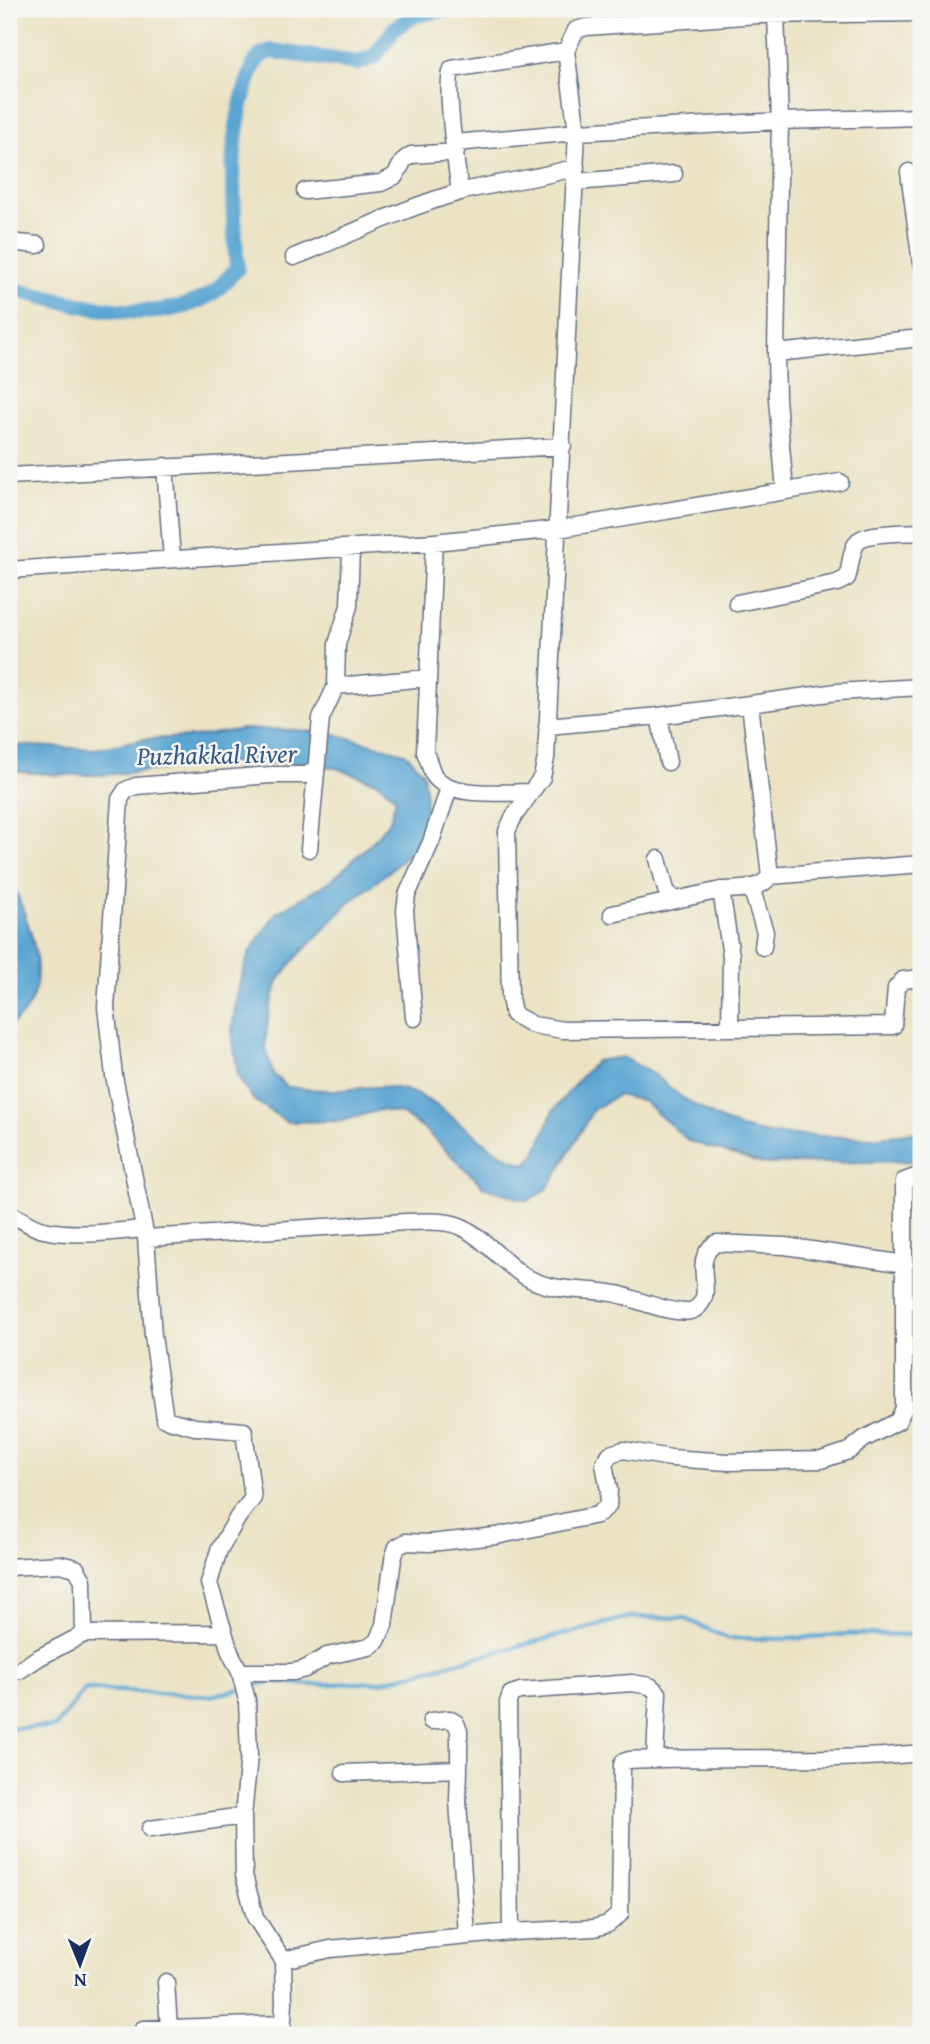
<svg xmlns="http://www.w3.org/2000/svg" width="930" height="2044" viewBox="0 0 930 2044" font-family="'Gentium Book Plus',serif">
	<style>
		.water { fill: #5aa5d2; stroke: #3a6a98; stroke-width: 2 }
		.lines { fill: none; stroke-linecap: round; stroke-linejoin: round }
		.stream { stroke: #5aa5d2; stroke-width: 4.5 }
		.canal { stroke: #5aa5d2; stroke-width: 16 }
		.street-casing { stroke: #646e82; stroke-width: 19 }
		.street { stroke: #fff; stroke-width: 16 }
		.labels { text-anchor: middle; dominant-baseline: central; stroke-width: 5; stroke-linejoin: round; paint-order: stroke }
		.water-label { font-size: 26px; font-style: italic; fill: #315887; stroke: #f6f6f2 }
	</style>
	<rect width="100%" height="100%" fill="#f6f6f2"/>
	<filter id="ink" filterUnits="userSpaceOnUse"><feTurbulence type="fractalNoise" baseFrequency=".0143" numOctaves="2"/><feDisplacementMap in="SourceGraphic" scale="14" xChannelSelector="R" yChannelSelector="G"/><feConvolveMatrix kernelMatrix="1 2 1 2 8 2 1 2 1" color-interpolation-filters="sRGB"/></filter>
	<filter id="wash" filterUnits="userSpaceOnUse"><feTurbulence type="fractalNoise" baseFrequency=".00686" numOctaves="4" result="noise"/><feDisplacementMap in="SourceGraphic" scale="28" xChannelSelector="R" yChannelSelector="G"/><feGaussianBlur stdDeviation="1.57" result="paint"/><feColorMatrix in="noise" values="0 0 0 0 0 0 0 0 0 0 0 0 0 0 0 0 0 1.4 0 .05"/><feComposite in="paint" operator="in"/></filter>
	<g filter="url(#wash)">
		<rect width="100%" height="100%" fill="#ebe3c4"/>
		<!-- water -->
		<path class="water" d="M243,729l52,1 39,4 71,19 18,19 3,24 -1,23 -9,28 -24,22 -43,34 -53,55 -18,23 -9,31 -4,33 8,29 14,13c18,2 37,4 55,3 23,-2 46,-7 69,2 43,17 70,59 115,72l10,-11 17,-42 27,-33 16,-17 27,-4 32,18 25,21 37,22 23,10 29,6 105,4 47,-7v30l-158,3 -74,-23 -46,-40 -25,-6 -25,15 -32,57 -15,23 -19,11 -43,-14 -59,-57 -23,-16 -22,-4 -38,11 -55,1 -33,-22 -16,-23 -6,-46 6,-43 11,-34 27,-41 56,-33 42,-40 16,-20 6,-22 -17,-15 -43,-15 -42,-5 -55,-1 -135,13h-45l-50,-4v-26l87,4 48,-10 49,-2z
			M9,876c19,44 52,116 0,150z"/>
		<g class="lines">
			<!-- stream -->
			<path class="stream" d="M249,1687l24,-6 38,4 70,-3 249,-65 54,1 43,20 61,1 61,-5 68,1 4,3
				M9,1728l46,-1 30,-38 125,7 31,-7"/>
			<!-- canal -->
			<path class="canal" d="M9,289c62,13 147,42 205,3 8,-6 15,-16 23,-23 -4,-62 -10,-125 10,-185 4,-10 6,-23 15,-29 0,0 9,-4 10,-4l86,12 16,-6 21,-29 19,-12 31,-7"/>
		</g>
	</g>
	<g filter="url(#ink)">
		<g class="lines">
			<defs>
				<path id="street" d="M776,15l4,106 -4,232 1,46 8,92
					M566,51l10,-21 10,-3 172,-12 163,-2
					M921,117l-141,4 -203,11 -31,626 -4,19 -28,39 -7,15 3,166 3,17 20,11 30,5 330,-4 3,-38 7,-8 18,-2
					M455,143l122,-11 -11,-81 -114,18c-8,15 5,101 8,123
					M909,172l12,91
					M575,182l99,-8
					M305,191l76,-8 14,-7 9,-16 7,-5 45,-3
					M9,242l29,3
					M294,257c55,-22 109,-49 166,-65 38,-10 78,-13 116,-25
					M776,353l145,-15
					M165,466l7,93
					M9,476l554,-30
					M434,542l-9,210c3,7 5,15 8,22 15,25 71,18 97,18
					M9,570l425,-28 124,-13 282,-47
					M737,603l100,-20 10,-5c4,-11 3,-29 12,-38 9,-8 49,-7 62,-8
					M336,686l92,-8
					M659,716l9,46
					M547,726l112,-10 91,-12
					M309,849l12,-131 15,-32 1,-42 12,-38 2,-58
					M658,859l8,31 7,10
					M770,876l151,-12
					M751,887l14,45 -2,15
					M612,914l109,-24
					M414,1018l-9,-107 2,-16 24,-53 18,-54
					M730,1028l1,-72 -10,-66c16,-1 39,1 49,-14l-20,-172 87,-12 84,-5
					M9,1215c13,2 21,13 35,15 32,7 67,2 99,-1
					M146,1238l260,-16c19,0 41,-3 58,6 24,13 40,37 64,50 27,15 59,10 89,16 17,4 63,25 78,15 24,-16 -7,-47 21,-66l69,3 120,18
					M9,1567l51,-3 16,4 7,12 1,54 140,-1
					M20,1670l18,-12 46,-24
					M240,1672h53l12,-3 22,-13 42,-9 8,-6 7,-16 9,-66 4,-12 9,-5 23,1 67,-7 101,-21 11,-9 1,-16 -5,-26 6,-10 13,-4 48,8 57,4 93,-2 28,-9 15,-12 34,-18 6,-13v-227l17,-6
					M431,1721l18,-2 7,4 3,8v38
					M344,1773l115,-4 -1,32 9,135
					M150,1829l93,-13
					M511,1932l-3,-230 3,-8 9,-3 112,-8 18,3 8,7 -3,66
					M283,1960l47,-11 181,-17 83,-4 14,-4 12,-10 2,-149 1,-3 6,-2c97,-5 195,3 292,-7
					M166,1982l3,46
					M143,2029l140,-5
					M282,2035l2,-32 -1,-43 -28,-43 -11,-42 -1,-59 6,-60 -2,-56 -7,-28 -10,-20 -21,-69 10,-33 19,-33 15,-19 -9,-67 -49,-4 -30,-8 -12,-83 -7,-98 -32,-162 -8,-69 14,-208 6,-9 10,-4 135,-11h36l9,-7"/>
			</defs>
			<!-- street casing -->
			<use href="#street" class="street-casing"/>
			<!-- street -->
			<use href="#street" class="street"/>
		</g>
	</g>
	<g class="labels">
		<!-- water labels -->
		<g class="water-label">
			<text transform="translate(217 754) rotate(-1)">Puzhakkal River</text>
		</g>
	</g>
	<!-- margin -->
	<rect width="930" height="2044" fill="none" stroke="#f6f6f2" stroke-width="35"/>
	<!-- north arrow -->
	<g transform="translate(80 1964) rotate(179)" stroke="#f6f6f2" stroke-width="5" paint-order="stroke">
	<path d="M0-5L12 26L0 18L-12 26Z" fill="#1b2f5e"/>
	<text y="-10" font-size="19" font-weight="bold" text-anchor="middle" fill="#1b2f5e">N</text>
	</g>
</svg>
